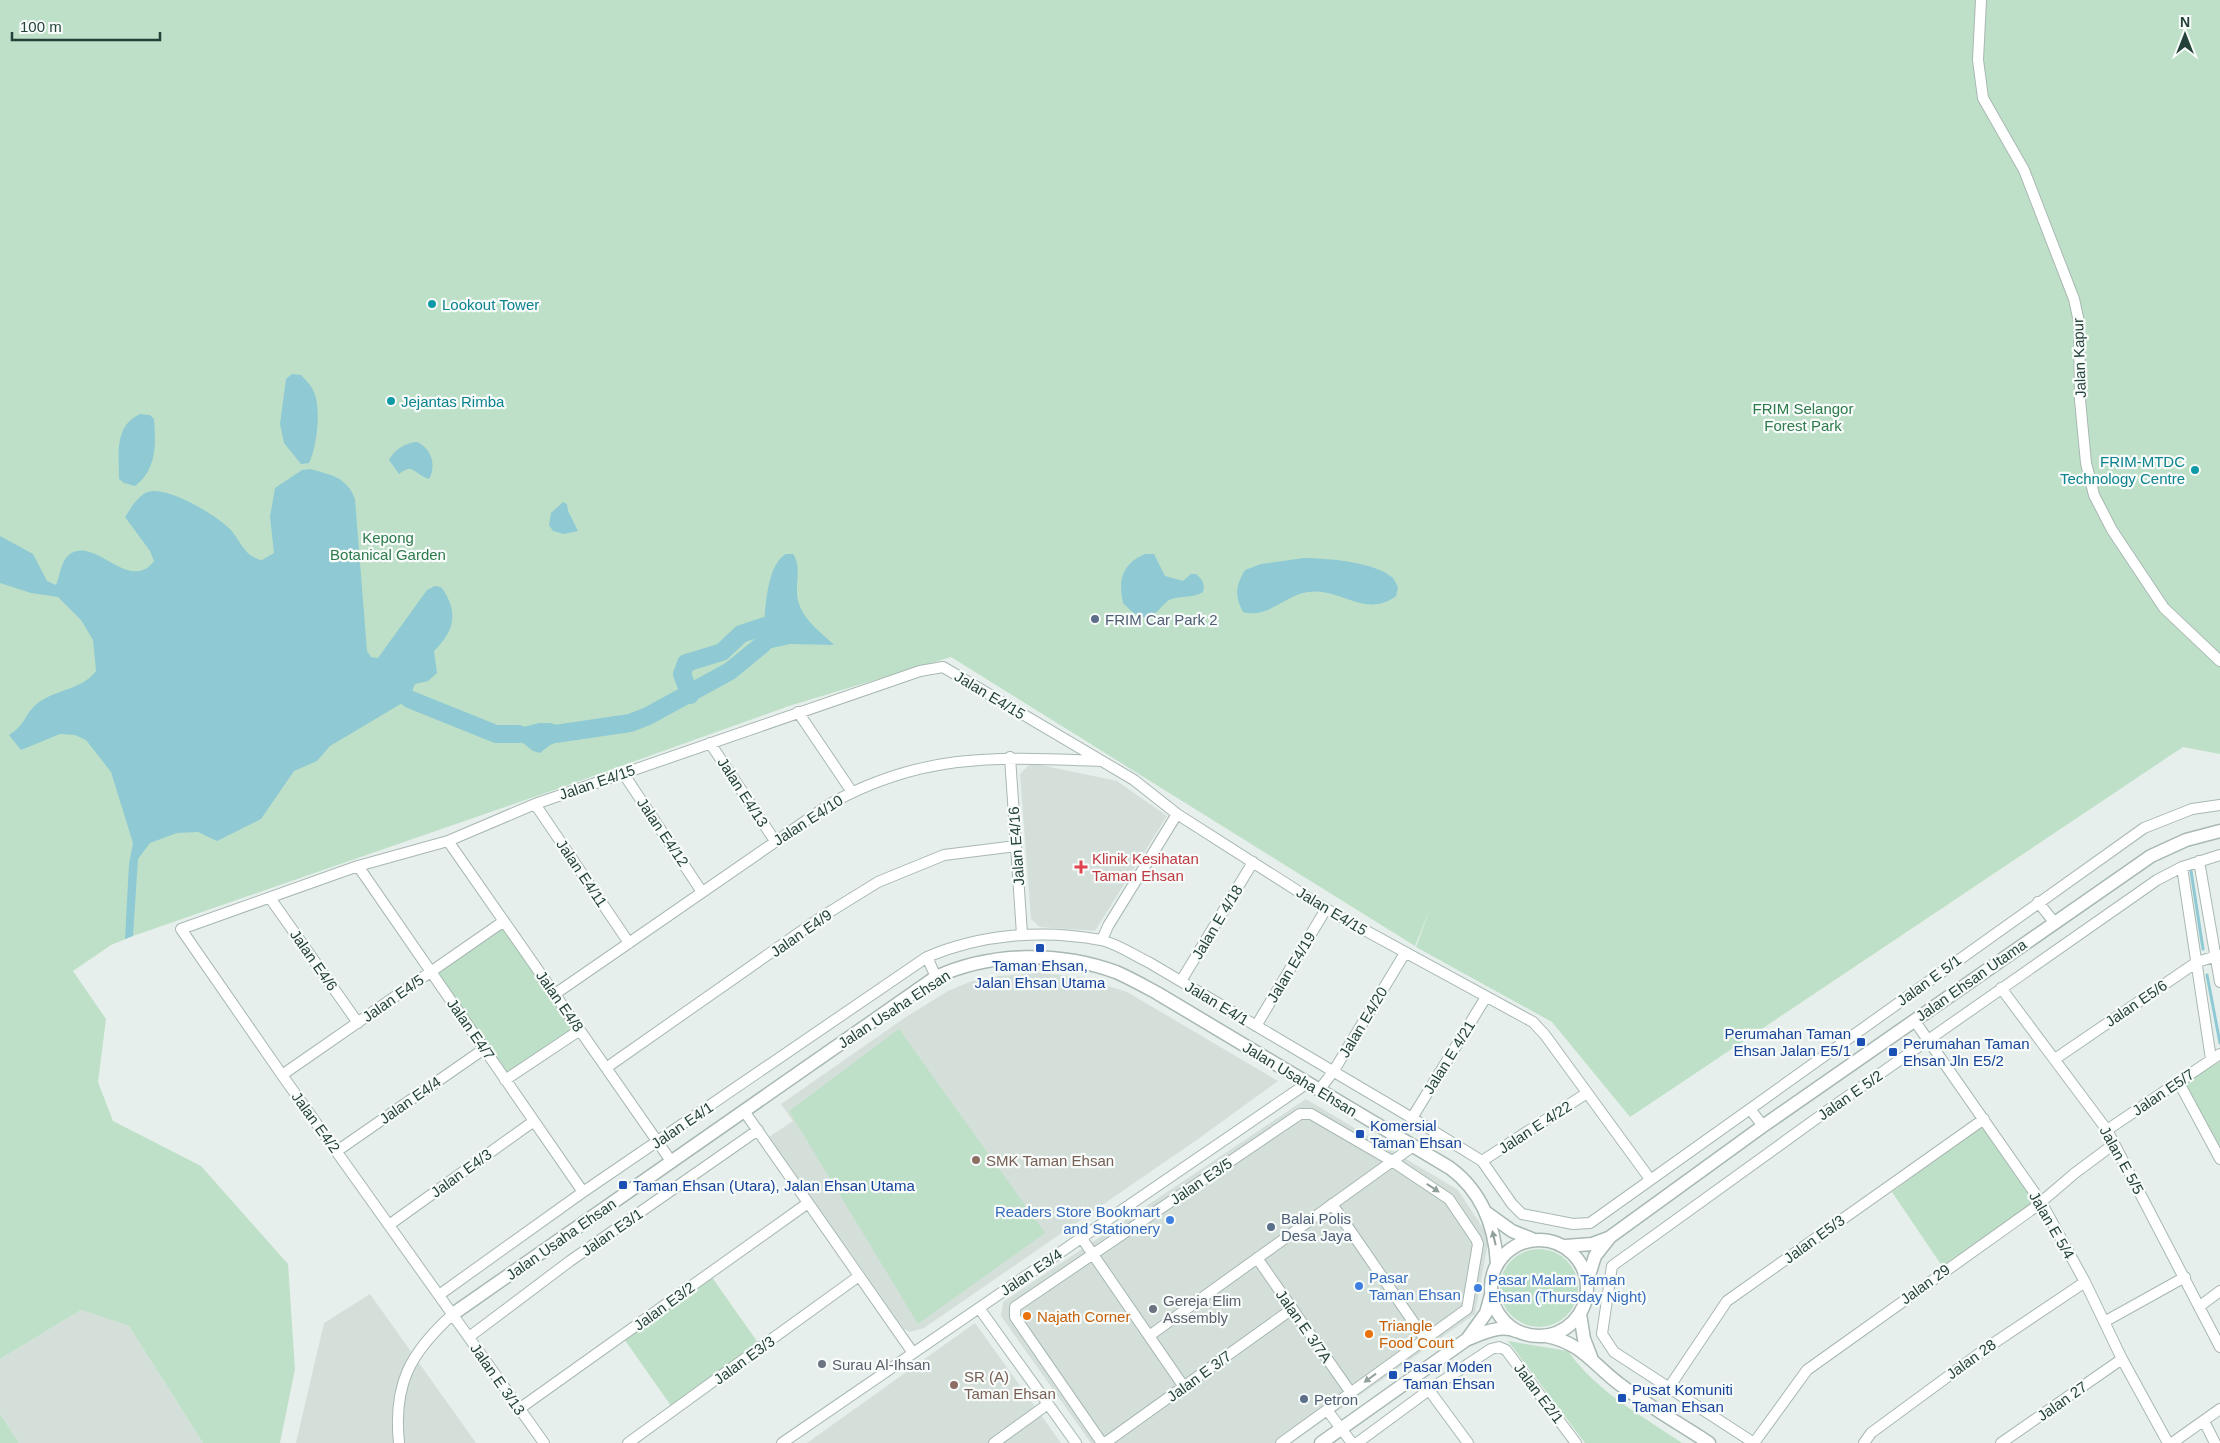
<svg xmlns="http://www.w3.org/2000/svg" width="2220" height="1443" viewBox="0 0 2220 1443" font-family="Arial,sans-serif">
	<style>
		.built { fill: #d4dfda }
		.green { fill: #bfe0c8 }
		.water { fill: #8ec9d4 }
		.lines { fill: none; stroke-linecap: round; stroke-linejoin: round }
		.stream { stroke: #8ec9d4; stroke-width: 3 }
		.river { stroke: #8ec9d4; stroke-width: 18 }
		.minor-casing { stroke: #a8b8b2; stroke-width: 12 }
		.tertiary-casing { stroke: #a8b8b2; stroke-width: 15 }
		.minor { stroke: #fff; stroke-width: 10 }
		.tertiary { stroke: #fff; stroke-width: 12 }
		.oneway { fill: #92a09c }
		.culture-dot { fill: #0f9aa8; stroke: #f7fbf9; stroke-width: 2 }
		.service-dot { fill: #5c6f8a; stroke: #f7fbf9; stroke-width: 2 }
		.health-dot { fill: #e0444e; stroke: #f7fbf9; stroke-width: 2 }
		.transit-dot { fill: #1a4fb4; stroke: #f7fbf9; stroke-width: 2 }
		.education-dot { fill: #8d6e63; stroke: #f7fbf9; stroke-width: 2 }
		.shop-dot { fill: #3f7fe0; stroke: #f7fbf9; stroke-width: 2 }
		.worship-dot { fill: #6b7280; stroke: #f7fbf9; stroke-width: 2 }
		.food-dot { fill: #e8710a; stroke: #f7fbf9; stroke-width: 2 }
		.labels { text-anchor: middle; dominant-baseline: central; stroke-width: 4.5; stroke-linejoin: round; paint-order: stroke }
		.culture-label { font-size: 15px; fill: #0d838f; stroke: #f7fbf9; text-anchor: start }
		.street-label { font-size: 15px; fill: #24423a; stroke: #f7fbf9 }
		.park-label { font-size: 15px; fill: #2d7a4b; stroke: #f7fbf9 }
		.service-label { font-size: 15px; fill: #4e5e75; stroke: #f7fbf9; text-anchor: start }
		.health-label { font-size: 15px; fill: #be3a42; stroke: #f7fbf9; text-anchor: start }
		.transit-label { font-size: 15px; fill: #164399; stroke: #f7fbf9; text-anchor: start }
		.education-label { font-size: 15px; fill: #785e54; stroke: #f7fbf9; text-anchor: start }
		.shop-label { font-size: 15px; fill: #366cbe; stroke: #f7fbf9; text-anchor: start }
		.worship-label { font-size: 15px; fill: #5b616d; stroke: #f7fbf9; text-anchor: start }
		.food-label { font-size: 15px; fill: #c56008; stroke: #f7fbf9; text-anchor: start }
	</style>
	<rect width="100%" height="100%" fill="#e6efeb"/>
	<!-- built -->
	<path class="built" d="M1031,763l86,18 50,35 -72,115 -55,-4 -9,-8 -11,-145z
		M1040,973l40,4 47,15 151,89 -80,58 -274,189 -14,4 -6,-3 -135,-192 24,-16 -12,-17 125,-87 42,-26 24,-10 27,-5z
		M1306,1099l152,91 31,47 -14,77 -183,129h-201l-90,-127 2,-14z
		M370,1294l106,149h-180l28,-120z
		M81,1310l48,16 74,117h-184l-19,-29v-55z
		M975,1323l86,120h-254z"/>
	<!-- green -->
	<path class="green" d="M0,0h2220v754l-37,-7 -553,370 -78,-95 -136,-75 14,-38 -15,37 -464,-289 -162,49 -232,83 -424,147 -22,9 -38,26 33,48 -8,63 15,39 88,45 87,98 7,105 -15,74h-77l-74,-117 -48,-16 -81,49z
		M504,921l76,109 -75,50 -74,-108z
		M899,1029l146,204 -127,91 -129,-213z
		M2220,1062v84l-37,-64z
		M1983,1125l53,76 -94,65 -50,-74z
		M1500 1288a39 39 0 1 1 78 0a39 39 0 1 1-78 0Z
		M709,1273l52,74 -87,63 -52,-74z
		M1508,1341l60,10c29,41 73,64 114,92h-97z
		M0,1414l19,29h-19z"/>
	<!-- water -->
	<path class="water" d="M292,374l9,1c4,4 9,9 12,15 9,17 4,57 -4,73l-8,1 -17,-21 -4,-19 6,-45z
		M140,414l10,1 4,4c2,24 3,51 -19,67l-11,-3 -5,-4c0,-25 -5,-53 21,-65z
		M417,442c14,6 20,23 12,37 -14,-4 -16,-17 -30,-5l-10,-14c6,-11 16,-17 28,-18z
		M310,469c21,6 37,8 45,30l12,152 4,6 7,1 49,-68 8,-4 6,1c18,24 14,44 -7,64l3,22 -9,8 -13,3 -6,15 -79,47 -13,15 -23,10 -33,48 -44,22 -19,-9 -21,1 -27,10 -12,16 -5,77 -8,3 4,-75 4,-21 -22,-71 -25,-32 -11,-5 -15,-1 -39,16 -12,-15c17,-10 15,-21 29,-32 18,-14 44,-13 58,-32l-3,-31 -12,-20 -23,-23 -27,-4 -31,-10v-47l33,18 14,27 9,4c4,-9 5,-25 14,-31 25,-18 60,40 84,7l-4,-10 -25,-34c6,-9 13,-22 23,-25 19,-7 69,24 82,37 11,12 14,28 32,31l12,-7 -4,-36 5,-29 27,-18z
		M563,502l4,2 1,7 10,20 -14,3 -11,-3 -4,-6 2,-12z
		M786,554h7c10,14 0,34 6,50 7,19 22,28 35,41l-44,-1 -27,6c2,-24 0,-83 23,-96z
		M1145,554h9l11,22 18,5 8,-7h5c7,6 9,10 7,18 -11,7 -23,3 -34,8 -4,3 -8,7 -11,11 -15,13 -24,3 -35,-8 -5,-23 -1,-39 22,-49z
		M1304,558c22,0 72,4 89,20 2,3 4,7 5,10l-2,8c-31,23 -56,-9 -88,-4 -23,3 -40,27 -65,20 -9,-16 -7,-27 2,-42l16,-6z
		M539,723h11l28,8 -5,5 -23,9 -10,8 -7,-2 -10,-8 -27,-9z"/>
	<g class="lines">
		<!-- stream -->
		<path class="stream" d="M2191,871l12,78
			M2207,975l13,68"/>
		<!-- river -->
		<path class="river" d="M690,695l-8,-21 4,-11 36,-11 19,-18 24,-8
			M409,699l87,35h23
			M555,734l75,-11 18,-7 82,-45 33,-27"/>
		<defs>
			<path id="minor" d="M1981,0l-3,60 5,38 41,72 50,129 5,23 1,78 6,63 8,32 18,35 52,78 56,53
				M798,712l54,80
				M710,743l65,98
				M1010,757l12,177
				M623,773l79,119
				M535,804l94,139
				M448,841l223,320
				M2199,861l21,121
				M358,866l225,326
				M2182,867l29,192
				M270,898l88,125
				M2038,902l16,20
				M1102,940l6,-14 69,-112
				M927,957l9,20
				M1181,981l72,-119
				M2001,988l106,142 113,217
				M555,994l275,-190c93,-52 168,-47 271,-43
				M1914,1020l127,182 44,80 37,77 46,84
				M1256,1026l70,-117
				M2055,1059l142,-97 23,-7
				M606,1068l217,-152 55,-34 66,-27 72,-9
				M282,1075l222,-154
				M505,1080l75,-50
				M2178,1081l42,78
				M1319,1090l14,-18 72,-119
				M1750,1109l13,17
				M744,1111l169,242
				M1412,1118l74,-121
				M2107,1130l113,-76
				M337,1151l147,-102
				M1482,1161l105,-68
				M1332,1204l93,135
				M389,1225l145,-104
				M1081,1237l103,150
				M1257,1258l94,135
				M439,1295l144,-103 344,-235c54,-23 116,-28 174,-17 17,4 34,16 49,23l262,155 70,43 30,43 10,10 51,10 17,-1 554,-395 48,-19 28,-4
				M2200,1306l20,-15
				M979,1308l97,135
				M2104,1322l81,-45
				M1149,1336l263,-189
				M469,1337l101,-76 188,-131
				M1670,1386l57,-85 257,-182
				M1429,1390l39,53
				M519,1409l289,-206
				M1327,1410l25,33
				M2204,1421l11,22
				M399,1443c-6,-59 11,-90 54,-129
				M544,1443l-262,-368 -101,-146 177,-63 90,-25 87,-37 385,-133 23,-4 191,113 43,34 149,95 207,113 12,13 105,144
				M628,1443l231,-167
				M782,1443l524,-359
				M994,1443l54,-39
				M1102,1443l-87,-126v-10l285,-193h11l81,47 57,38 27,40 2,5 -11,65 -186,134
				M1105,1443l187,-134
				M1357,1443l72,-53 62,-41 8,-2 7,3 70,93
				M1754,1443l-140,-91 -12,-18 10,-68 219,-158 326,-228 25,-13 38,-12
				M1754,1443l53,-73 227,-162 41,-35 39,-29
				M1864,1443l7,-10 117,-86 97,-65
				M2001,1443l121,-84
				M2172,1443l48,-34"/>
			<path id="tertiary" d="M1487,1213l25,18 20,8
				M1491 1288a48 48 0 1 1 96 0a48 48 0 1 1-96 0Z
				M1566,1246l26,-2 16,-6
				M1587,1282l8,-26 15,-19 153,-111 388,-270 35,-16 34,-9
				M453,1314l483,-337c55,-25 123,-26 180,-5 14,6 28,14 41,21l293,175c31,23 45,58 47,96
				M1580,1314l4,25 7,18
				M1546,1336c37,7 48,30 76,50 28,21 58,38 87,57
				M1468,1338l18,-25 5,-18
				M1321,1443l145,-103c14,-6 35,-16 50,-9"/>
		</defs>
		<!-- minor casing -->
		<use href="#minor" class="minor-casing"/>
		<!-- tertiary casing -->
		<use href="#tertiary" class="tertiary-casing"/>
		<!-- minor -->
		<use href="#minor" class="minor"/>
		<!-- tertiary -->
		<use href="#tertiary" class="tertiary"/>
	</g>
	<!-- one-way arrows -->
	<defs><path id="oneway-solid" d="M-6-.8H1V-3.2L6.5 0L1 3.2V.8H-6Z" transform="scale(1.25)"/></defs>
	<g class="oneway">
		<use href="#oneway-solid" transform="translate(1433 1188) rotate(33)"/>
		<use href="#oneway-solid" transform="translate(1494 1238) rotate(-103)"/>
		<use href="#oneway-solid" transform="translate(1370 1378) rotate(144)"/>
	</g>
	<!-- markers -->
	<g class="culture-dot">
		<circle cx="432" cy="304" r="5"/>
		<circle cx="391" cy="401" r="5"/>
		<circle cx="2195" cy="470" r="5"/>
	</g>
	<g class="service-dot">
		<circle cx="1095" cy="619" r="5"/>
		<circle cx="1271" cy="1227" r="5"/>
		<circle cx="1304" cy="1399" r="5"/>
	</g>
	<path class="health-dot" d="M1078.5 859.5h5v5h5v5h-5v5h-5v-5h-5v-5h5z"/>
	<g class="transit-dot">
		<rect x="1035" y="943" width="10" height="10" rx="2.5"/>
		<rect x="1856" y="1037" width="10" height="10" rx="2.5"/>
		<rect x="1888" y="1047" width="10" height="10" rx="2.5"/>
		<rect x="1355" y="1129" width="10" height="10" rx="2.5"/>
		<rect x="618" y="1180" width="10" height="10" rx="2.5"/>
		<rect x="1388" y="1370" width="10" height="10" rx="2.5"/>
		<rect x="1617" y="1393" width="10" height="10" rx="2.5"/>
	</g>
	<g class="education-dot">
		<circle cx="976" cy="1160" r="5"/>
		<circle cx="954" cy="1385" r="5"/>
	</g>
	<g class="shop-dot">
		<circle cx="1170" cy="1220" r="5"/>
		<circle cx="1359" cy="1286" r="5"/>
		<circle cx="1478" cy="1288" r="5"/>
	</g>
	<g class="worship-dot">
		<circle cx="1153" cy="1309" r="5"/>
		<circle cx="822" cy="1364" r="5"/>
	</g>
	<g class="food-dot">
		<circle cx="1027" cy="1316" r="5"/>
		<circle cx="1369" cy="1334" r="5"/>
	</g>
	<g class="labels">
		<!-- culture labels -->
		<g class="culture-label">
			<text x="442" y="304">Lookout Tower</text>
			<text x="401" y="401">Jejantas Rimba</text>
			<text x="2185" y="461" text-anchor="end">FRIM-MTDC<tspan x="2185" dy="17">Technology Centre</tspan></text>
		</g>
		<!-- street labels -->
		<g class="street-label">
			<text transform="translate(2079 358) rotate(-92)">Jalan Kapur</text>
			<text transform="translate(990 695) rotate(31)">Jalan E4/15</text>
			<text transform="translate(597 782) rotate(-19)">Jalan E4/15</text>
			<text transform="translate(743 792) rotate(57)">Jalan E4/13</text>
			<text transform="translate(808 820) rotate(-33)">Jalan E4/10</text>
			<text transform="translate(663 832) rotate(56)">Jalan E4/12</text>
			<text transform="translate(1016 846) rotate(-94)">Jalan E4/16</text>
			<text transform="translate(582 873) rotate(56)">Jalan E4/11</text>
			<text transform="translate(1332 911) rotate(31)">Jalan E4/15</text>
			<text transform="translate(1217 922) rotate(-59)">Jalan E 4/18</text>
			<text transform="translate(801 933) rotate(-35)">Jalan E4/9</text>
			<text transform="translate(314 960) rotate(55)">Jalan E4/6</text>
			<text transform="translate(1291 967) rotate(-59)">Jalan E4/19</text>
			<text transform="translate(1929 980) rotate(-36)">Jalan E 5/1</text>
			<text transform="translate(1971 980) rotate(-35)">Jalan Ehsan Utama</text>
			<text transform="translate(393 998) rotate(-35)">Jalan E4/5</text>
			<text transform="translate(560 1001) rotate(55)">Jalan E4/8</text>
			<text transform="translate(1217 1003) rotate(31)">Jalan E4/1</text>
			<text transform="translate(2136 1003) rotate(-34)">Jalan E5/6</text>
			<text transform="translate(894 1009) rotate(-33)">Jalan Usaha Ehsan</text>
			<text transform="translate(1363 1022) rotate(-59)">Jalan E4/20</text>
			<text transform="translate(471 1029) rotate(55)">Jalan E4/7</text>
			<text transform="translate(1449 1057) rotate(-58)">Jalan E 4/21</text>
			<text transform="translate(1300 1079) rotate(31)">Jalan Usaha Ehsan</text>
			<text transform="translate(2163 1092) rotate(-34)">Jalan E5/7</text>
			<text transform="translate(1850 1095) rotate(-35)">Jalan E 5/2</text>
			<text transform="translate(410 1100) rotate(-35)">Jalan E4/4</text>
			<text transform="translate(316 1122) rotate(54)">Jalan E4/2</text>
			<text transform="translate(682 1125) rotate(-34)">Jalan E4/1</text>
			<text transform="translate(1535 1127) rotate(-33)">Jalan E 4/22</text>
			<text transform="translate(2122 1160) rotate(61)">Jalan E 5/5</text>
			<text transform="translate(461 1173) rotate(-36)">Jalan E4/3</text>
			<text transform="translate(1201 1181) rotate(-34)">Jalan E3/5</text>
			<text transform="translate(2052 1225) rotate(60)">Jalan E 5/4</text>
			<text transform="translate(612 1232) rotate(-35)">Jalan E3/1</text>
			<text transform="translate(561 1239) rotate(-35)">Jalan Usaha Ehsan</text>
			<text transform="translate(1814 1239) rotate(-36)">Jalan E5/3</text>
			<text transform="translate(1031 1272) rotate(-34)">Jalan E3/4</text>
			<text transform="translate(1925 1284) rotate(-36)">Jalan 29</text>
			<text transform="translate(664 1306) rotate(-36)">Jalan E3/2</text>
			<text transform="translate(1304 1326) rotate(55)">Jalan E 3/7A</text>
			<text transform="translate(1971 1359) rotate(-36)">Jalan 28</text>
			<text transform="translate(744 1360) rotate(-36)">Jalan E3/3</text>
			<text transform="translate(1199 1376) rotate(-36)">Jalan E 3/7</text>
			<text transform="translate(498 1379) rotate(55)">Jalan E 3/13</text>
			<text transform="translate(1539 1393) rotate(53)">Jalan E2/1</text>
			<text transform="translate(2062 1401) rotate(-35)">Jalan 27</text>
		</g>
		<!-- park labels -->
		<g class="park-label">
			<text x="1803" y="408">FRIM Selangor<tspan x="1803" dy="17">Forest Park</tspan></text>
			<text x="388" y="537">Kepong<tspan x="388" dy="17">Botanical Garden</tspan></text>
		</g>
		<!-- service labels -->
		<g class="service-label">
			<text x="1105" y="619">FRIM Car Park 2</text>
			<text x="1281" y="1218">Balai Polis<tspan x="1281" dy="17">Desa Jaya</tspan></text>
			<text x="1314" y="1399">Petron</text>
		</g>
		<!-- health labels -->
		<g class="health-label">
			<text x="1092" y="858">Klinik Kesihatan<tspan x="1092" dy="17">Taman Ehsan</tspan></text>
		</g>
		<!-- transit labels -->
		<g class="transit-label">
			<text x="1040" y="965" text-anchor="middle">Taman Ehsan,<tspan x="1040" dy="17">Jalan Ehsan Utama</tspan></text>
			<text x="1851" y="1033" text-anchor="end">Perumahan Taman<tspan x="1851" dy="17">Ehsan Jalan E5/1</tspan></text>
			<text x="1903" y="1043">Perumahan Taman<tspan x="1903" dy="17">Ehsan Jln E5/2</tspan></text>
			<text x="1370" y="1125">Komersial<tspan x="1370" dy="17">Taman Ehsan</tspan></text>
			<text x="633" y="1185">Taman Ehsan (Utara), Jalan Ehsan Utama</text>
			<text x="1403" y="1366">Pasar Moden<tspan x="1403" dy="17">Taman Ehsan</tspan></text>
			<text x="1632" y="1389">Pusat Komuniti<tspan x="1632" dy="17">Taman Ehsan</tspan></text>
		</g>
		<!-- education labels -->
		<g class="education-label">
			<text x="986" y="1160">SMK Taman Ehsan</text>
			<text x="964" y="1376">SR (A)<tspan x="964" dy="17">Taman Ehsan</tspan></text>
		</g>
		<!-- shop labels -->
		<g class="shop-label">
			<text x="1160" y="1211" text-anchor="end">Readers Store Bookmart<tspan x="1160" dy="17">and Stationery</tspan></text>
			<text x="1369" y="1277">Pasar<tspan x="1369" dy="17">Taman Ehsan</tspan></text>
			<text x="1488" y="1279">Pasar Malam Taman<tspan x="1488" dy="17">Ehsan (Thursday Night)</tspan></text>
		</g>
		<!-- worship labels -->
		<g class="worship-label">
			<text x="1163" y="1300">Gereja Elim<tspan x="1163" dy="17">Assembly</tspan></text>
			<text x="832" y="1364">Surau Al-Ihsan</text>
		</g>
		<!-- food labels -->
		<g class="food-label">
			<text x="1037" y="1316">Najath Corner</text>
			<text x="1379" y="1325">Triangle<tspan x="1379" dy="17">Food Court</tspan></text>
		</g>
	</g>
	<!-- north arrow -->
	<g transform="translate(2185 35)" stroke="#f7fbf9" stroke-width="4" paint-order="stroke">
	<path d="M0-4L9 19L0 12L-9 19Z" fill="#24423a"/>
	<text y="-8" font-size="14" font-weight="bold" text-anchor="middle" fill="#24423a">N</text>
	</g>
	<!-- scale -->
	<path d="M12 32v8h148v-8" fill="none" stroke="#24423a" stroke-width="2.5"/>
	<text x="20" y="32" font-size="15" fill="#24423a" stroke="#f7fbf9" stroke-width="4" paint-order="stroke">100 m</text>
</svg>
